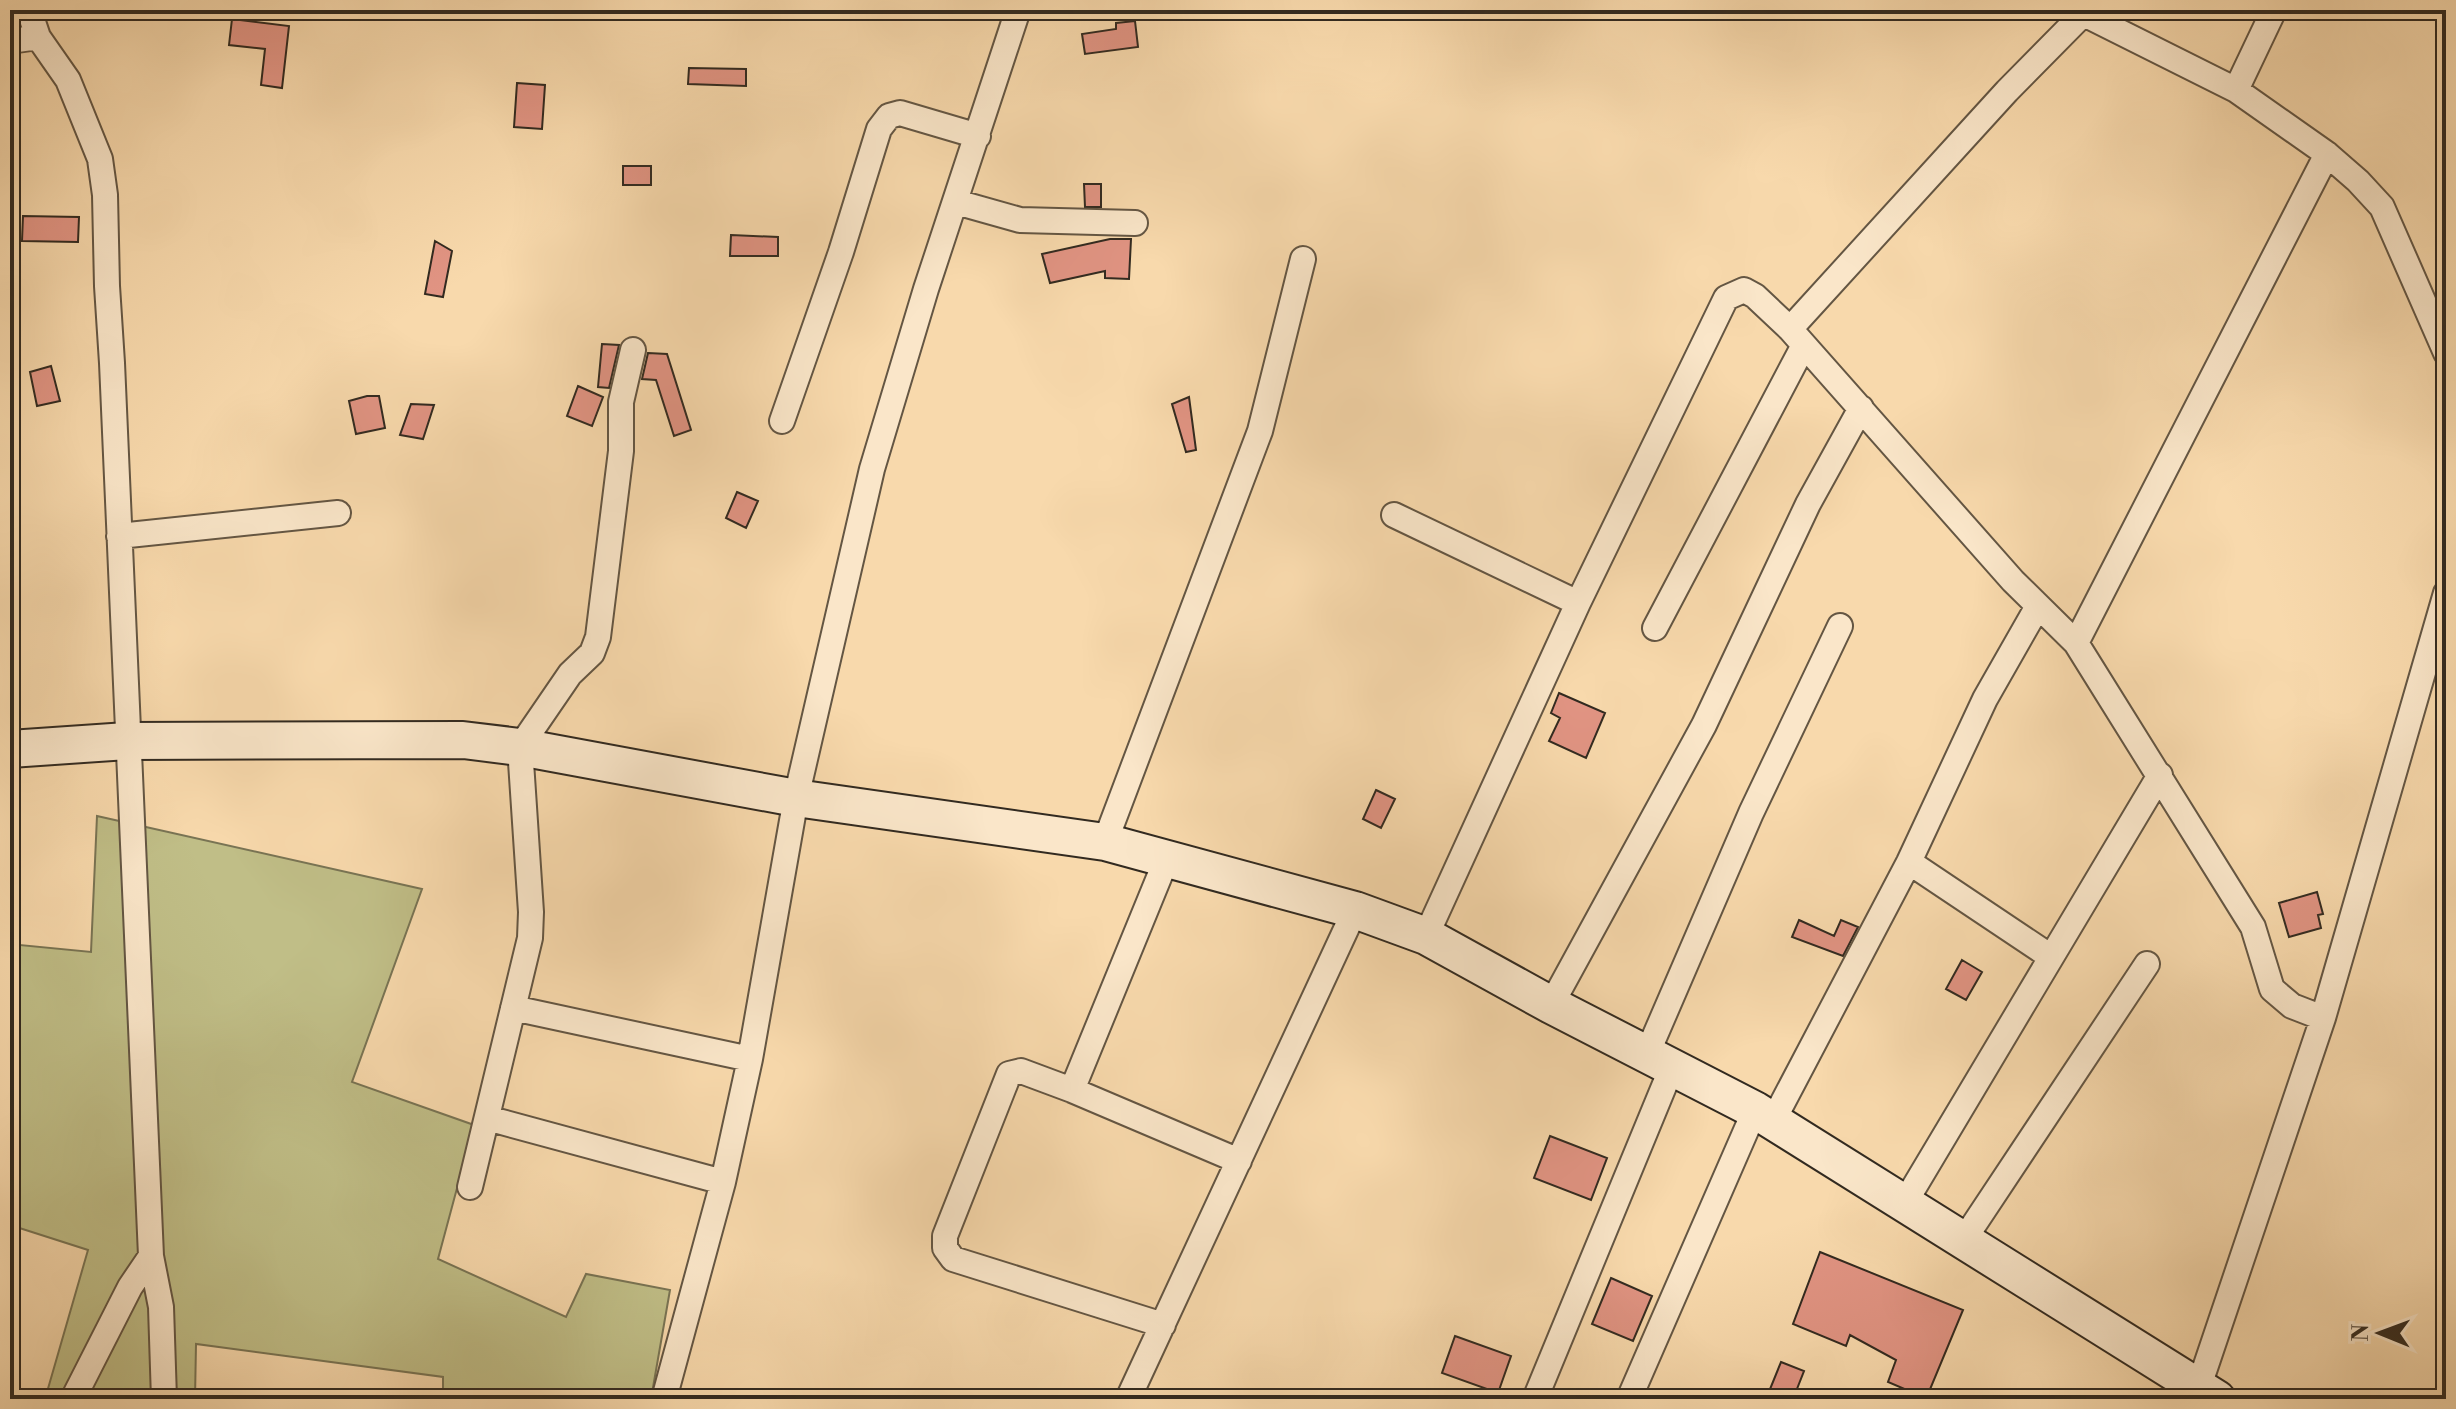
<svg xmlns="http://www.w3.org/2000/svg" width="2456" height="1409" viewBox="0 0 2456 1409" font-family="'Libre Bodoni',serif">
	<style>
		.green { fill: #c0be87; stroke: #797454; stroke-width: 2 }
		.building { fill: #e19483; stroke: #322a20; stroke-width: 2 }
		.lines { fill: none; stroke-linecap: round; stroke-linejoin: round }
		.street-casing { stroke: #645643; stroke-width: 28 }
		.secondary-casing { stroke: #322a20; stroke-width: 40 }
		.street { stroke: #fae6c9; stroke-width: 24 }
		.secondary { stroke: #fae6c9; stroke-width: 36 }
	</style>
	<rect width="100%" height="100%" fill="#f8d9ac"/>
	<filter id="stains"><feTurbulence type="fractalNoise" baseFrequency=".0025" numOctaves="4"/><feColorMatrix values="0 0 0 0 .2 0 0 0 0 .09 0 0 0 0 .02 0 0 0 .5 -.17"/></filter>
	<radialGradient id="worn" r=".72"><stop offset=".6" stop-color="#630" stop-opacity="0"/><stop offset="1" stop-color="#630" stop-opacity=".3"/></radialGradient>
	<!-- green -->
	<path class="green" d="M97,816l325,73 -70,193 122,43 -36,134 128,58 20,-43 84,16 -19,109h-208v-22l-247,-33 -1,55h-150l43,-149 -78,-25v-281l81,8z"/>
	<!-- building -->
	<path class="building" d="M232,19l57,7 -7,62 -21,-3 4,-36 -36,-4z
		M1135,21l3,26 -53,7 -3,-20 34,-5v-6z
		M689,68l57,1v17l-58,-2z
		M517,83l28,2 -3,44 -28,-2z
		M623,166h28v19h-28z
		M1084,184h17v23h-16z
		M23,216l56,1 -1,25 -56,-1z
		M731,235l47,2v19h-48z
		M1110,239h21l-2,40 -24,-1v-7l-55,12 -8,-29z
		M435,241l17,10 -9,46 -18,-3z
		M602,344l17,1 -10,43 -11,-1z
		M648,353l19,1 24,76 -17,6 -18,-56 -14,-1z
		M51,366l9,35 -23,5 -7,-34z
		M578,386l25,11 -11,29 -25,-10z
		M367,396h12l6,32 -29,6 -7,-33z
		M1189,397l7,53 -10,2 -14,-48z
		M411,404l23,1 -11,34 -23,-4z
		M737,492l21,9 -12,27 -20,-10z
		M1559,693l46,20 -19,45 -37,-17 11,-23 -9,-5z
		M1376,790l19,9 -14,29 -18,-9z
		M2317,892l6,22 -5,1 3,13 -32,9 -10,-34z
		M1799,920l35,16 7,-16 17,7 -15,29 -51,-19z
		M1962,960l20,12 -16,28 -20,-11z
		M1550,1136l57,22 -16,42 -57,-22z
		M1820,1252l143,58 -37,89h-23l4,-9 -19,-8 8,-22 -46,-25 -4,11 -53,-22z
		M1611,1278l41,18 -19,45 -41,-17z
		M1455,1336l56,20 -13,37 -56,-20z
		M1781,1362l23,9 -11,28h-27z"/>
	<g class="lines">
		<defs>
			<path id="street" d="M29,10l9,27 30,43 32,79 5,36 2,91 5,77 39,893 -21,31 -57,112
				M2076,10l160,80 91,64 31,27 24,26 64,146
				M10,41l28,-4
				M2236,90l38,-80
				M956,202l64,18 115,3
				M1790,329l217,-238 76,-77
				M782,421l59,-169 38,-123 10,-13 11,-3 78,23
				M1394,515l184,88
				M119,536l219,-23
				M1655,628l149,-283
				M2076,643l251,-489
				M1105,842l155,-411 43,-172
				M1909,862l142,95
				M1426,936l152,-333 148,-305 18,-8 11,6 35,33 223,252 63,62 177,284 19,62 20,17 31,12
				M1551,1005l153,-280 104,-221 53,-96
				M513,1008l237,51
				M1647,1054l104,-241 89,-187
				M1072,1090l95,-232
				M487,1118l236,64
				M1773,1121l136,-259 76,-163 53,-93
				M470,1187l60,-249 1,-26 -11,-165 50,-73 22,-21 6,-16 23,-186v-49l12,-52
				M1904,1204l256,-429
				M1963,1241l184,-277
				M151,1256l10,51 3,92
				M1163,1325l-210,-66 -8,-11v-12l64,-162 12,-3 51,19 167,71
				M2198,1389l125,-371 123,-425
				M664,1399l59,-217 27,-123 46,-261 76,-329 54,-180 92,-279
				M1128,1399l227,-489
				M1535,1399l137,-332
				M1629,1399l126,-289"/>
			<path id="secondary" d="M10,749l117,-8 336,-1 57,7 276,51 309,44 250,68 71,26 125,69 204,105 462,289"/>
		</defs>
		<!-- street casing -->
		<use href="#street" class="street-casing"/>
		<!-- secondary casing -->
		<use href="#secondary" class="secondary-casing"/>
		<!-- street -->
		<use href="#street" class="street"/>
		<!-- secondary -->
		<use href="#secondary" class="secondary"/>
	</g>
	<!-- margin -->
	<rect width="2456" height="1409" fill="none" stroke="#f8d9ac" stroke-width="40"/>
	<rect x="12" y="12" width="2432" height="1385" fill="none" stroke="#322a20" stroke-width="4"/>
	<rect x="20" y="20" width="2416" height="1369" fill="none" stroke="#322a20" stroke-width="2"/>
	<!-- north arrow -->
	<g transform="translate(2380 1333) rotate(271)" stroke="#fae6c9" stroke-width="6" paint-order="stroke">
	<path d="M0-6L14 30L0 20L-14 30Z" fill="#322a20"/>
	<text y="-12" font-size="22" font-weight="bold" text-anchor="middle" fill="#322a20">N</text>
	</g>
	<rect width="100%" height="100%" filter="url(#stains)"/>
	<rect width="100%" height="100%" fill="url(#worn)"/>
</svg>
